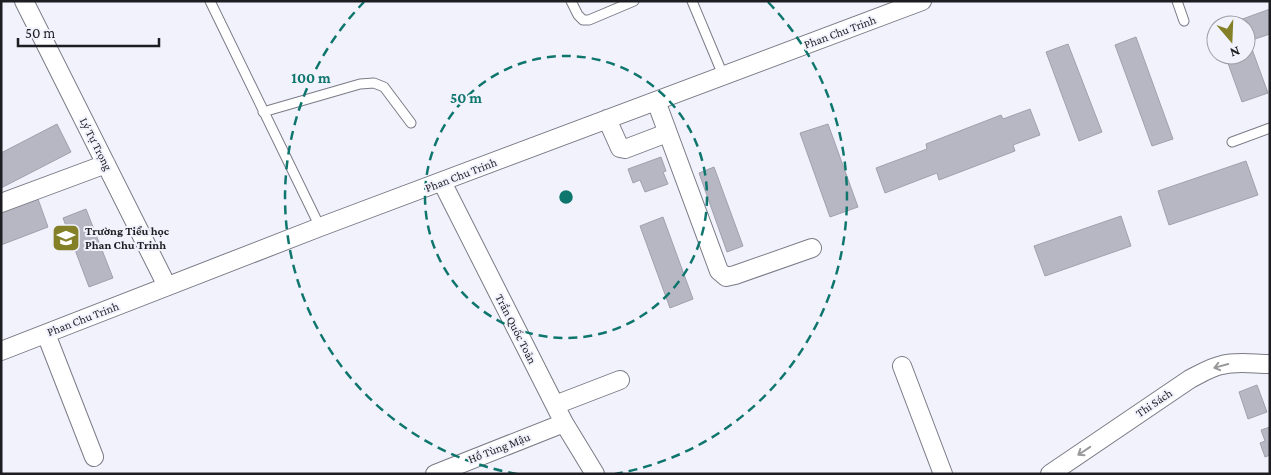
<svg xmlns="http://www.w3.org/2000/svg" width="1271" height="475" viewBox="0 0 1271 475" font-family="'Crimson Pro',serif">
	<style>
		.building { fill: #b7b7c4; stroke: #a1a0ad }
		.lines { fill: none; stroke-linecap: round; stroke-linejoin: round }
		.lane-casing { stroke: #7b7b87; stroke-width: 11 }
		.street-casing { stroke: #7b7b87; stroke-width: 20 }
		.lane { stroke: #fff; stroke-width: 9 }
		.street { stroke: #fff; stroke-width: 18 }
		.oneway { stroke: #99999c }
		.ring { fill: none; stroke: #0f766e; stroke-width: 2.5; stroke-dasharray: 9 6 }
		.labels { text-anchor: middle; dominant-baseline: central; stroke-width: 4; stroke-linejoin: round; paint-order: stroke }
		.street-label { font-size: 12px; fill: #1d1d22; stroke: #f2f2fd }
		.poi-label { font-size: 12px; font-weight: bold; fill: #1d1d22; stroke: #f2f2fd; text-anchor: start }
		.centre { fill: #0f766e; stroke: #f2f2fd; stroke-width: 2.5 }
		.ring-label { font-size: 15px; text-anchor: middle; font-weight: bold; fill: #0f766e; stroke: #f2f2fd; stroke-width: 4; stroke-linejoin: round; paint-order: stroke }
	</style>
	<rect width="100%" height="100%" fill="#f2f2fd"/>
	<!-- building -->
	<path class="building" d="M1270,9v25l-21,7 19,52 -26,9 -17,-47h21v-30h-20z
		M1136,37l37,102 -21,7 -37,-101z
		M1068,44l34,88 -23,9 -33,-89z
		M1030,109l10,26 -27,10 2,6 -76,29 -2,-7 -52,20 -9,-25 51,-19 -1,-5 75,-29 2,4z
		M57,124l14,28 -70,36v-35z
		M828,124l30,83 -28,10 -30,-84z
		M661,157l5,14 -3,1 5,12 -23,8 -5,-12 -7,3 -5,-14z
		M1246,161l12,34 -89,30 -11,-34z
		M714,167l29,79 -16,6 -28,-79z
		M38,199l10,28 -47,18v-32z
		M86,209l27,69 -24,9 -26,-69z
		M1121,216l10,30 -86,30 -11,-30z
		M663,217l30,82 -23,9 -30,-82z
		M1257,385l10,27 -19,7 -9,-27z
		M1270,427v28l-5,2 -5,-14 5,-2 -4,-11z"/>
	<g class="lines">
		<defs>
			<path id="lane" d="M210,1l110,226
				M571,1l7,14 5,5h6l45,-19
				M692,1l31,74
				M1177,1l7,20
				M263,112l97,-28 14,-1 10,4 27,36
				M1232,142l38,-14"/>
			<path id="street" d="M24,1l143,285
				M656,101l63,170 7,6 9,-2 77,-27
				M607,119l13,29 5,1 42,-16
				M442,182l122,241 31,51
				M1,203l105,-39
				M46,334l48,123
				M1,351l319,-124 602,-226
				M902,366l41,108
				M555,405l65,-25
				M435,474l129,-51
				M1050,474l140,-95c10,-5 21,-12 32,-14 15,-4 32,-1 48,-1"/>
		</defs>
		<!-- lane casing -->
		<use href="#lane" class="lane-casing"/>
		<!-- street casing -->
		<use href="#street" class="street-casing"/>
		<!-- lane -->
		<use href="#lane" class="lane"/>
		<!-- street -->
		<use href="#street" class="street"/>
	</g>
	<!-- one-way arrows -->
	<defs><path id="oneway-shaft" d="M-6 0H5M1.5-3L5.5 0L1.5 3" fill="none" stroke-width="1.6" stroke-linecap="round" stroke-linejoin="round" transform="scale(1.25)"/></defs>
	<g class="oneway">
		<use href="#oneway-shaft" transform="translate(1221 366) rotate(165)"/>
		<use href="#oneway-shaft" transform="translate(1084 451) rotate(146)"/>
	</g>
	<!-- distance rings -->
	<g class="ring">
		<circle cx="566" cy="197" r="141"/>
		<path d="M517 474A281 281 0 0 1 364 2M768 2A281 281 0 0 1 615 474"/>
	</g>
	<!-- icons -->
	<defs>
		<symbol id="school-square" viewBox="-11 -11 22 22"><rect x="-9" y="-9" width="18" height="18" rx="4" fill="#838028" stroke="#f2f2fd"/><path d="M0-5L7-2L0 1L-7-2ZM-4 1L0 2.5L4 1V4Q0 6-4 4Z" fill="#fff"/></symbol>
	</defs>
	<g fill-rule="evenodd">
		<use href="#school-square" x="50" y="222" width="32" height="32"/>
	</g>
	<g class="labels">
		<!-- street labels -->
		<g class="street-label">
			<text transform="translate(840 32) rotate(-20)">Phan Chu Trinh</text>
			<text transform="translate(96 144) rotate(63)">Lý Tự Trọng</text>
			<text transform="translate(461 175) rotate(-21)">Phan Chu Trinh</text>
			<text transform="translate(83 319) rotate(-21)">Phan Chu Trinh</text>
			<text transform="translate(516 329) rotate(63)">Trần Quốc Toản</text>
			<text transform="translate(1154 403) rotate(-34)">Thi Sách</text>
			<text transform="translate(499 448) rotate(-21)">Hồ Tùng Mậu</text>
		</g>
		<!-- poi labels -->
		<g class="poi-label">
			<text x="85" y="231">Trường Tiểu học<tspan x="85" dy="14">Phan Chu Trinh</tspan></text>
		</g>
	</g>
	<circle cx="566" cy="197" r="8" class="centre"/>
	<g class="ring-label">
		<text x="311" y="83">100 m</text>
		<text x="466" y="103">50 m</text>
	</g>
	<!-- border -->
	<rect width="1271" height="475" fill="none" stroke="#1d1d22" stroke-width="5"/>
	<!-- north arrow -->
	<g transform="translate(1231 40) rotate(161)"><circle r="24" fill="#f2f2fd" stroke="#9d9da5"/>
	<path d="M0-4L9 19L0 12L-9 19Z" fill="#838028"/>
	<text y="-8" font-size="14" font-weight="bold" text-anchor="middle" fill="#1d1d22">N</text>
	</g>
	<!-- scale -->
	<path d="M18 38v8h141v-8" fill="none" stroke="#1d1d22" stroke-width="2.5"/>
	<text x="25" y="38" font-size="15" fill="#1d1d22" stroke="#f2f2fd" stroke-width="4" paint-order="stroke">50 m</text>
</svg>
